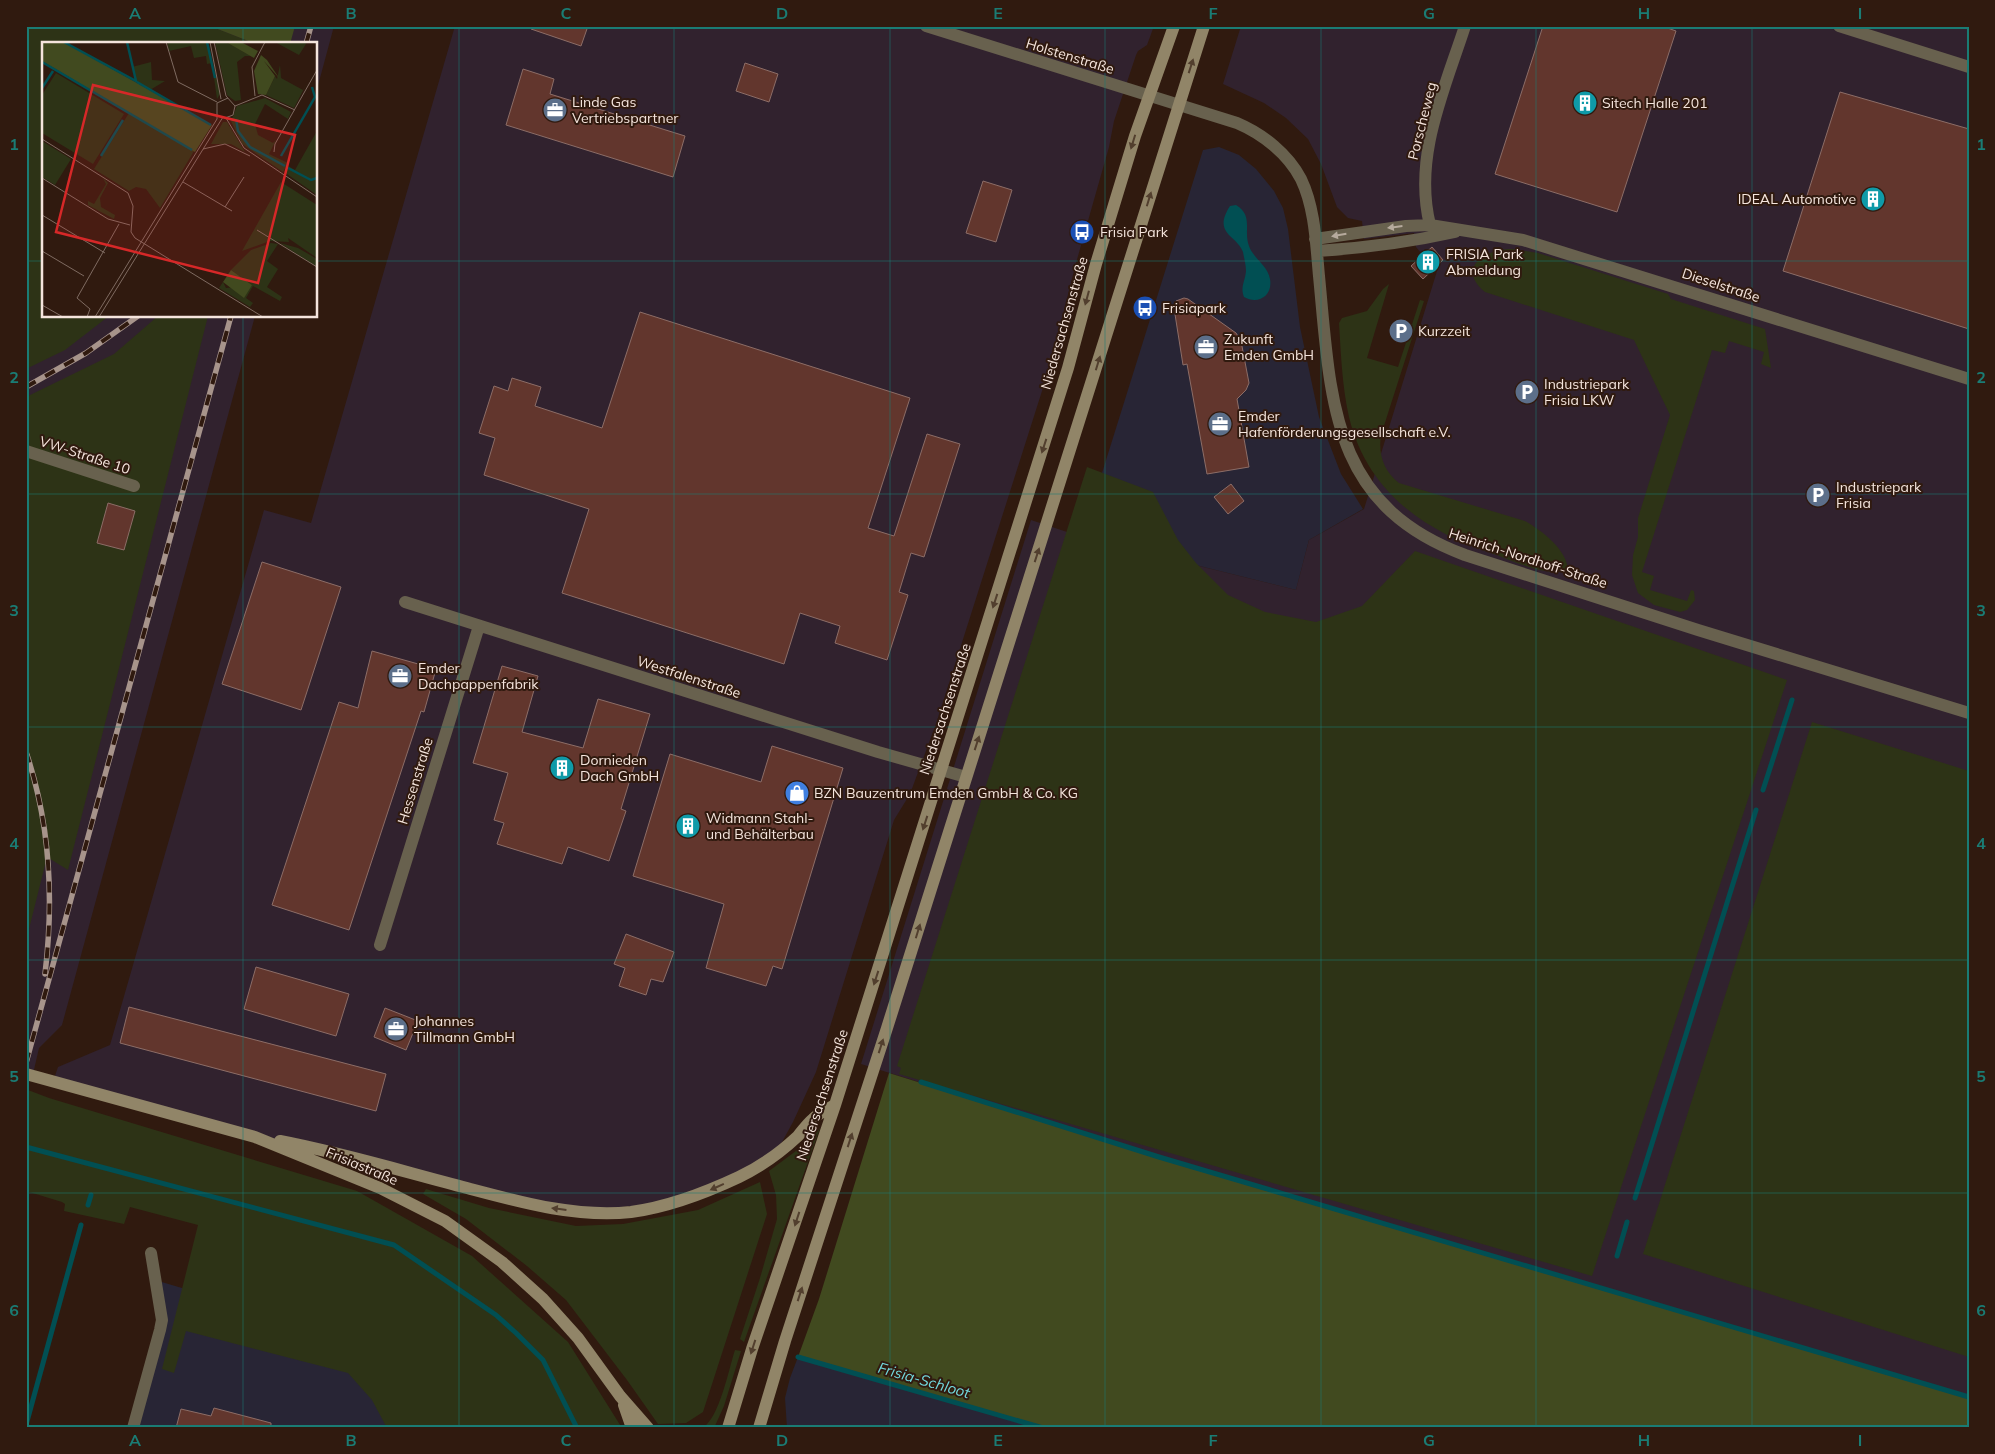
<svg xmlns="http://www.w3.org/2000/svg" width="1995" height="1454" viewBox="0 0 1995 1454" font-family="Mulish,sans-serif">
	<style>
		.commercial { fill: #282535 }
		.industrial { fill: #31222e }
		.green { fill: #2d3316 }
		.forest { fill: #414a1f }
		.water { fill: #014f53 }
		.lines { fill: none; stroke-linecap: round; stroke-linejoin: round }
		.stream { stroke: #014f53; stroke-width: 5 }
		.building { fill: #62362d; stroke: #8c6d67 }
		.street { stroke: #68614e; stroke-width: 12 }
		.secondary { stroke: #918568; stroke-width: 12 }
		.rail-casing { stroke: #a7948b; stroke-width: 5.5 }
		.rail { stroke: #301a0f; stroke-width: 4; stroke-dasharray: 11; stroke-linecap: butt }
		.oneway { fill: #523f2e }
		.oneway2 { fill: #b6aa9d }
		.grid { fill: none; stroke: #1a7c74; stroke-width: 1; stroke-opacity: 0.55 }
		.labels { text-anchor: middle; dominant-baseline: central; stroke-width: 4; stroke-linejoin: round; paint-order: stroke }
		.street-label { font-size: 14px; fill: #f5e5dd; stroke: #301a0f }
		.poi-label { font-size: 14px; fill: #f5e5dd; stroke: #301a0f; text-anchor: start }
		.water-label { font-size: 15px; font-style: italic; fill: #72d8dd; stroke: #301a0f }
		.inset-river { fill: none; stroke: #014f53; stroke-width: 2.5 }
		.inset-road { fill: none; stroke: #7f6b61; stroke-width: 1 }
		.view { fill: #d62828; fill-opacity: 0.15; stroke: #d62828; stroke-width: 2.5 }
		.inset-edge { fill: none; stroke: #f5e5dd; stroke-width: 2.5 }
		.neatline { fill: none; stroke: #1a7c74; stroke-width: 2 }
		.grid-label { font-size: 16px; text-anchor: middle; font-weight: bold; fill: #1a7c74 }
	</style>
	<rect width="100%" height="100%" fill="#301a0f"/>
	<!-- commercial -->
	<path class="commercial" d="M1219,147l20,8 17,14 18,22 9,17 5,21 12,98 19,90 22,57 22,35 -54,31 -13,50 -214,-53 121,-387z
		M155,1280l161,48 100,100h-283l27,-98z
		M798,1357l245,71h-256l-2,-30 5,-20z"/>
	<!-- industrial -->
	<path class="industrial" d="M26,26h308l-18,67v-49h-272v272h211l-193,709 -23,23 -6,26 -7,-2z
		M455,26h699l-7,19 -9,6 -2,4 -22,66 -5,26 -33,116 -27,106 -112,352 -27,73 -16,26 -78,252 -23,50 -11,20 -15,18 -94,43 -104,8 -314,-74 -202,-55 5,-15 52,-22 154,-535 47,13z
		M1241,26h728v1371l-810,-240 -298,-93 170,-544 51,17 214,53 13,-50 55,-31 77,-251 -7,-8 -9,-1 -4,4 -5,-6 -2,-14 -50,6 -2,-18 -14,-3 -11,-11 -16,-43 -13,-25 -22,-21 -22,-15 -41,-19z"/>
	<!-- green -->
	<path class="green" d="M26,26h184l46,18h-212v272h65l-44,34 -39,19z
		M1512,249l26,4 130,41 3,5 94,30 6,39 -10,-4 3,-12 -35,-11 -4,12 -13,-3 -70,222 12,4 -4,14 37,11 4,-11 3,1 1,9 -8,10 -7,2 -26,-7 -16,-12 -6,-18 1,-20 5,-18v-19l32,-103 -36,-75 -149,-48c-30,-25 1,-43 27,-43z
		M1389,284l-22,74 31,9 22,-67 4,1 -43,134c-3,20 3,36 18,48l126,38c16,9 43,29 43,50 -26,5 -54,-10 -77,-18 -68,-23 -124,-62 -142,-136 -7,-31 -8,-63 -10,-94l3,-5 25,-7 16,-22z
		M158,316h50l-140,554 -21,-13 -18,72 -3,19v-551l88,-43z
		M1087,467l66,25 25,48 18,23 32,32 37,17 51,10 46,-16 53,-55 372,129 -195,596 -693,-202 2,-6 -4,-2z
		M1812,722l157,49v586l-326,-103z
		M28,1090l21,8 308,93 115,65 96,86 54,86h-235l-15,-28 -24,-27 -162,-42 -12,42 -12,-4 36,-144 -68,-18 -6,17 -60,-13 1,-7 -3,-2 -36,-11v-94z
		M820,1128l-76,214 -4,-3 20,-61 17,-59 -1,-24 -7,-24 39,-29z
		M760,1182l7,32 -64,198 -17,11 -28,1 -31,-44 -61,-80 -39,-34 -61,-47 -43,-25 3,-5 63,19 87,18 47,-2 75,-14z
		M735,1350l6,1 -17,55 -10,22h-12c17,-8 27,-60 33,-78z"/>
	<!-- forest -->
	<path class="forest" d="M210,26h85l-5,18h-34z
		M889,1073l270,84 810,240v31h-926l-245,-71 21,-58z"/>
	<!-- water -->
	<path class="water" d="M1236,205c18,11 7,25 13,41 4,12 19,20 21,33 3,17 -12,26 -26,18 -4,-10 1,-15 2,-26 0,-6 -2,-13 -3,-19 -6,-17 -31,-18 -13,-46z"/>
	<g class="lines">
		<!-- stream -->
		<path class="stream" d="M1763,790l29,-90
			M921,1082l238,75 810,240
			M26,1147l368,98 102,70 20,18 27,27 34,68
			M1635,1198l121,-388
			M88,1205l3,-10
			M1617,1256l10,-34
			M798,1357l245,71
			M26,1425l55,-200"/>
	</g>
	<!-- building -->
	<path class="building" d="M531,26h57l-7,20 -50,-17z
		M1543,26h119l14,5 -59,181 -122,-38z
		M745,63l33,11 -9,28 -33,-11z
		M523,69l31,10 -4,15 135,42 -12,41 -167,-52z
		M1840,92l129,37v200l-186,-58z
		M983,181l29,9 -16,52 -30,-9z
		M1432,247l11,13 -20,19 -12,-13z
		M1184,298l4,1 48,34 5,8 8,42 -3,7 -9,9 12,68 -42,7 -20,-110 -4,1 -9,-57 2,-7z
		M640,312l270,86 -42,130 26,8 33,-102 33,10 -36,113 -13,-4 -12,39 9,3 -21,65 -52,-17 5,-17 -40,-13 -16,51 -222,-71 27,-84 -105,-34 11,-37 -16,-5 15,-47 14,5 4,-13 29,9 -6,19 67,22z
		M1231,484l13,17 -16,13 -14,-17z
		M108,503l27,8 -11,39 -27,-7z
		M262,562l79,25 -40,123 -79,-26z
		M372,651l64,18 -12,43 -3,-1 -72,219 -77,-25 67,-203 19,6z
		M502,666l36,10 -16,56 61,16 15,-49 52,15 -29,95 5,2 -17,50 -41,-14 -6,17 -65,-20 7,-21 -10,-3 14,-47 -35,-10z
		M772,746l71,22 -61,201 -9,-3 -7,20 -60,-18 18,-64 -91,-28 37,-122 91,28z
		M626,934l48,18 -11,30 -12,-3 -5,16 -27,-9 6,-18 -11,-4z
		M256,967l93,27 -13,42 -92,-27z
		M129,1007l257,67 -10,37 -256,-68z
		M385,1008l33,13 -12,29 -32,-13z
		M214,1408l57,15v5h-95l5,-19 30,7z"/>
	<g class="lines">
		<!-- street -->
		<path class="street" d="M926,26l311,97c26,11 51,31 64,56 14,29 15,65 18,97 12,124 11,229 146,279l233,75 271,83
			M1839,26l130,41
			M1430,225c-17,-68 14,-134 35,-199
			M1315,239l91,-13 24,-1 93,15 446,139
			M1317,251c47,-3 93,-9 138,-19
			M26,451l108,35
			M405,602l473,150 88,25
			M380,945l99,-319
			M133,1428l27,-98 2,-10 -11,-67"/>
		<!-- secondary -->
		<path class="secondary" d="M26,1074l229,63 125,51 65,33 57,41 41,37 35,39 42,58 28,32
			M280,1141c63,12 125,31 187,47 53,14 109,30 164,24 38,-5 74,-19 108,-35 21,-10 42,-25 59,-41 5,-6 9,-12 15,-17 6,-6 15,-10 22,-14
			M624,1405l8,23
			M728,1428l24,-79 83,-244 233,-737 28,-104 39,-128 39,-110
			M759,1428l26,-87 102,-313 317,-1002"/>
		<defs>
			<path id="rail" d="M306,44l5,-18
				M26,387l60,-34 52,-37
				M26,752c24,71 28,147 19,222
				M26,1063l205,-747"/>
		</defs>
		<!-- rail casing -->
		<use href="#rail" class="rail-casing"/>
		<!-- rail -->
		<use href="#rail" class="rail"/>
	</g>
	<!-- one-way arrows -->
	<defs><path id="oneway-solid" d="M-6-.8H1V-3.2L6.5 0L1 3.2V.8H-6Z" transform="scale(1.25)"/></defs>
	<g class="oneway">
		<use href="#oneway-solid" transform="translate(1191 66) rotate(-72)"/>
		<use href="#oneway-solid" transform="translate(1133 142) rotate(107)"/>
		<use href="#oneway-solid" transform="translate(1149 199) rotate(-73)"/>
		<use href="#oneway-solid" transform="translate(1087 298) rotate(105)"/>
		<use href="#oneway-solid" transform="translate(1098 363) rotate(-73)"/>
		<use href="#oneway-solid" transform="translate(1044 446) rotate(108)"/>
		<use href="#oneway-solid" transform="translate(1037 555) rotate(-72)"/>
		<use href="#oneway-solid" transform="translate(995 601) rotate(108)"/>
		<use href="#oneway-solid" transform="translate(977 743) rotate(-72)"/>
		<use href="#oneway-solid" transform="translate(925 823) rotate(108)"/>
		<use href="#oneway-solid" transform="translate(918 931) rotate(-73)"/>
		<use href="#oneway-solid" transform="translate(876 978) rotate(108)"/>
		<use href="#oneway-solid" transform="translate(881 1046) rotate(-72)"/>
		<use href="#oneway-solid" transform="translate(850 1140) rotate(-72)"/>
		<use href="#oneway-solid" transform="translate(717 1187) rotate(156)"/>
		<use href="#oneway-solid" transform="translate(559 1209) rotate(-173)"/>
		<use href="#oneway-solid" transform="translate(797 1219) rotate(108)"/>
		<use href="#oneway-solid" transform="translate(800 1294) rotate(-72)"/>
		<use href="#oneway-solid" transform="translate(753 1347) rotate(108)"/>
	</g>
	<g class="oneway2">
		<use href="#oneway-solid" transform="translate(1395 227) rotate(173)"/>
		<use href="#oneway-solid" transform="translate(1339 235) rotate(170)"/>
	</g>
	<!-- grid -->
	<path class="grid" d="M243,26v18M459,26v1402M674,26v1402M890,26v1402M1105,26v1402M1321,26v1402M1536,26v1402M1752,26v1402M26,261h18M316,261h1653M243,316v1112M26,494h1943M26,727h1943M26,960h1943M26,1193h1943"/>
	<!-- icons -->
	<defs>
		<symbol id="building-disc" viewBox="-11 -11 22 22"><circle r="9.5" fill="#0f9aa8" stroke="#301a0f"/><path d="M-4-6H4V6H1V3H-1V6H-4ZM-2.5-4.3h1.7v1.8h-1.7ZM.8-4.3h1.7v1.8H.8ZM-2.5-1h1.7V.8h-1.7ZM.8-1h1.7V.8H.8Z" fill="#fff"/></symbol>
		<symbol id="office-disc" viewBox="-11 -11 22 22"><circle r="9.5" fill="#5c6f8a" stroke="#301a0f"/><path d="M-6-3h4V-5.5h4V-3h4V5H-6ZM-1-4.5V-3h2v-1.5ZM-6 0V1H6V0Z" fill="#fff"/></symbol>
		<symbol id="bus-disc" viewBox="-11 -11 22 22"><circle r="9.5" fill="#1a4fb4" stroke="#301a0f"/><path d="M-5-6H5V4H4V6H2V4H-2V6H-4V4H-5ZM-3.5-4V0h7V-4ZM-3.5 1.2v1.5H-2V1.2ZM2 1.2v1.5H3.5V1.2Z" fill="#fff"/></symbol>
		<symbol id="parking-disc" viewBox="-11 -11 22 22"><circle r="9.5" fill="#5c6f8a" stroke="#301a0f"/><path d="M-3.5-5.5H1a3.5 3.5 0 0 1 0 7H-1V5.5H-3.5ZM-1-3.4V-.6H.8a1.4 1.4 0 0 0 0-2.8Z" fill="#fff"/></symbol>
		<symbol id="shop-disc" viewBox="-11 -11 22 22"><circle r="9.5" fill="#3f7fe0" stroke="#301a0f"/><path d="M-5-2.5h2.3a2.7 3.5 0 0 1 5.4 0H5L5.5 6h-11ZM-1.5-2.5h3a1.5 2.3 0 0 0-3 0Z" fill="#fff"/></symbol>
	</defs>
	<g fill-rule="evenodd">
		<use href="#building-disc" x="1571" y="89" width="28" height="28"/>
		<use href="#office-disc" x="541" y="96" width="28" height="28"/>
		<use href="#building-disc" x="1859" y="185" width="28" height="28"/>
		<use href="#bus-disc" x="1068" y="218" width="28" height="28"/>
		<use href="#building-disc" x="1414" y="248" width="28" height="28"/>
		<use href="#bus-disc" x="1131" y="294" width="28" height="28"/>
		<use href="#parking-disc" x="1387" y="317" width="28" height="28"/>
		<use href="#office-disc" x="1192" y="333" width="28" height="28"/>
		<use href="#parking-disc" x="1513" y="378" width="28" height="28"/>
		<use href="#office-disc" x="1206" y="410" width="28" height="28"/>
		<use href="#parking-disc" x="1804" y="481" width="28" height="28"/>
		<use href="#office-disc" x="386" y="662" width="28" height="28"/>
		<use href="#building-disc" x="548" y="754" width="28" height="28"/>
		<use href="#shop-disc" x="783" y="779" width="28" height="28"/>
		<use href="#building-disc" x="674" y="812" width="28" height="28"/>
		<use href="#office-disc" x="382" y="1015" width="28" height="28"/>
	</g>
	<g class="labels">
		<!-- street labels -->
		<g class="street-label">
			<text transform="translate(1070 56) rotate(17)">Holstenstraße</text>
			<text transform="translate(1422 121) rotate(-76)">Porscheweg</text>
			<text transform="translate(1721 285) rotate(18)">Dieselstraße</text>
			<text transform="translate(1064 323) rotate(-74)">Niedersachsenstraße</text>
			<text transform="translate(85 455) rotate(18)">VW-Straße 10</text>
			<text transform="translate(1528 558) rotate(18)">Heinrich-Nordhoff-Straße</text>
			<text transform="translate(689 677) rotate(18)">Westfalenstraße</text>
			<text transform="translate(945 709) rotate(-72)">Niedersachsenstraße</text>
			<text transform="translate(415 781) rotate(-73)">Hessenstraße</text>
			<text transform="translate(822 1095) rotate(-72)">Niedersachsenstraße</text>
			<text transform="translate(362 1166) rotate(23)">Frisiastraße</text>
		</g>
		<!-- poi labels -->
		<g class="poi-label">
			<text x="572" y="102">Linde Gas<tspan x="572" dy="16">Vertriebspartner</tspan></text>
			<text x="1602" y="103">Sitech Halle 201</text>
			<text x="1856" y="199" text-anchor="end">IDEAL Automotive</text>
			<text x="1100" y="232">Frisia Park</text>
			<text x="1446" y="254">FRISIA Park<tspan x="1446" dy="16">Abmeldung</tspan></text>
			<text x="1162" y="308">Frisiapark</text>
			<text x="1418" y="331">Kurzzeit</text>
			<text x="1224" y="339">Zukunft<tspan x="1224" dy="16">Emden GmbH</tspan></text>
			<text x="1544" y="384">Industriepark<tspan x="1544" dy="16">Frisia LKW</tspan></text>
			<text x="1238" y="416">Emder<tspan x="1238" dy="16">Hafenförderungsgesellschaft e.V.</tspan></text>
			<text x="1836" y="487">Industriepark<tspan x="1836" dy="16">Frisia</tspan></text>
			<text x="418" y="668">Emder<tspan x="418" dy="16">Dachpappenfabrik</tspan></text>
			<text x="580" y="760">Dornieden<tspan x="580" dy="16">Dach GmbH</tspan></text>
			<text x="814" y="793">BZN Bauzentrum Emden GmbH &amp; Co. KG</text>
			<text x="706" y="818">Widmann Stahl-<tspan x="706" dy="16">und Behälterbau</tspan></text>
			<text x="414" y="1021">Johannes<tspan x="414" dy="16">Tillmann GmbH</tspan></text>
		</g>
		<!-- water labels -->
		<g class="water-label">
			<text transform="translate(924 1380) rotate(16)">Frisia-Schloot</text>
		</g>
	</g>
	<!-- overview -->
	<g transform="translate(42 42)">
		<rect width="275" height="275" fill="#301a0f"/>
		<path d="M125,0h41l12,52 -3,5 -5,-36 -5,1 -1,-8 -12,2 -3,-12 -22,5zM173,0h11l25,14h-6l-8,6 4,38 -6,1 -8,-6zM233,0h30l1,2 -7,11zM221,18l14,19 3,-14 1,13 22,12 5,-9 -14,27 -28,-13 9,-19zM109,20l1,18 13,1 -15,9 -14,-9 -4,-14zM14,31l68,41 -31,50 -51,-31v-38zM223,56l26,14 -3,7 -23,-15 -10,20 3,11 15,8 3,-3 -7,14 19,9 -5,9 -41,-28 -11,-23 6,-15zM87,71l65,38 -34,57 -14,-19 -10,-2 -7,4 -35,-22zM181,80h4l18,30 -14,-8h-20zM275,89v64l-33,-23 4,-6 7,4zM0,99l29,18 -16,26 -13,-8zM61,136l5,5 -8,15 1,9 14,8 -1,4 -26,-14v-4l6,3 12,-20zM239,140l36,23v53l-29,-20 1,4 -19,-1 -28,10zM229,201l7,1 -11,17 11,8 -11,18 15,10 -2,4 -27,-15 -7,12 7,5 -3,4 -31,-19 4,-6 3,6 26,-3 -21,-15 20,-20zM238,201l18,5 19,11v8z" fill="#2d3316"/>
		<path d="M0,0h22l148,83 -17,27 -153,-91zM184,0h15l17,9 -4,7zM219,13l6,5 12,18 -15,-17 11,15 -9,19 -8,-1 -4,-23zM189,228l21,15 -8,13 -21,-16z" fill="#414a1f"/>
		<path class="inset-river" d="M22,0l72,39 -9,-39M165,0l8,36M0,20l150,88M95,40l74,43M0,46l11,-17M194,77l2,12 12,16 35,19M59,114l22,-36M239,114l34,-59 -3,-10M246,126l23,12 6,-2"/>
		<path class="inset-road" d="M124,0l12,40 39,20M168,0l11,57M172,0l12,54 9,10 -2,9 -8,3M213,54l-3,-29 13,-25M193,64l27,-11 33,15M184,76l18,30 73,49M0,97l86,54 5,13 -2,26 4,6 128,79M161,107l22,-5 25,12M232,110l1,-8 42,-74M0,136l66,41 22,6M141,140l49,29M183,165l19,-30M0,173l63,38M215,188l60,37M0,209l42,25M0,263l21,12M45,275l3,-8 -13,-11 42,-74M53,275l122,-198v-16l11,-5M57,275l124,-200"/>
		<path class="view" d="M51,43l202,50 -37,148 -202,-51z"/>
		<rect width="275" height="275" class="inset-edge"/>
	</g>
	<!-- border -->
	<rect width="1995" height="1454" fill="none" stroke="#301a0f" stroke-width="55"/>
	<rect x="28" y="28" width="1940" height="1398" class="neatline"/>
	<g class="grid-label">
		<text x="135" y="19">A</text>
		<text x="351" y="19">B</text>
		<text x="566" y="19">C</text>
		<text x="782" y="19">D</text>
		<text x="998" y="19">E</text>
		<text x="1213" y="19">F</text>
		<text x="1429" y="19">G</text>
		<text x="1644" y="19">H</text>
		<text x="1860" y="19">I</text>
		<text x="14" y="150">1</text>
		<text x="1981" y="150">1</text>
		<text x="14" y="383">2</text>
		<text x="1981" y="383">2</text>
		<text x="14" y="616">3</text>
		<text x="1981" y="616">3</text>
		<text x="14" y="849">4</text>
		<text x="1981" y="849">4</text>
		<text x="14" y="1082">5</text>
		<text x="1981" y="1082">5</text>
		<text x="14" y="1316">6</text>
		<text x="1981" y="1316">6</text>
		<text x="135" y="1446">A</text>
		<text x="351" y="1446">B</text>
		<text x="566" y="1446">C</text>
		<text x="782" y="1446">D</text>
		<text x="998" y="1446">E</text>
		<text x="1213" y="1446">F</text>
		<text x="1429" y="1446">G</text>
		<text x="1644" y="1446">H</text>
		<text x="1860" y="1446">I</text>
	</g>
</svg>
